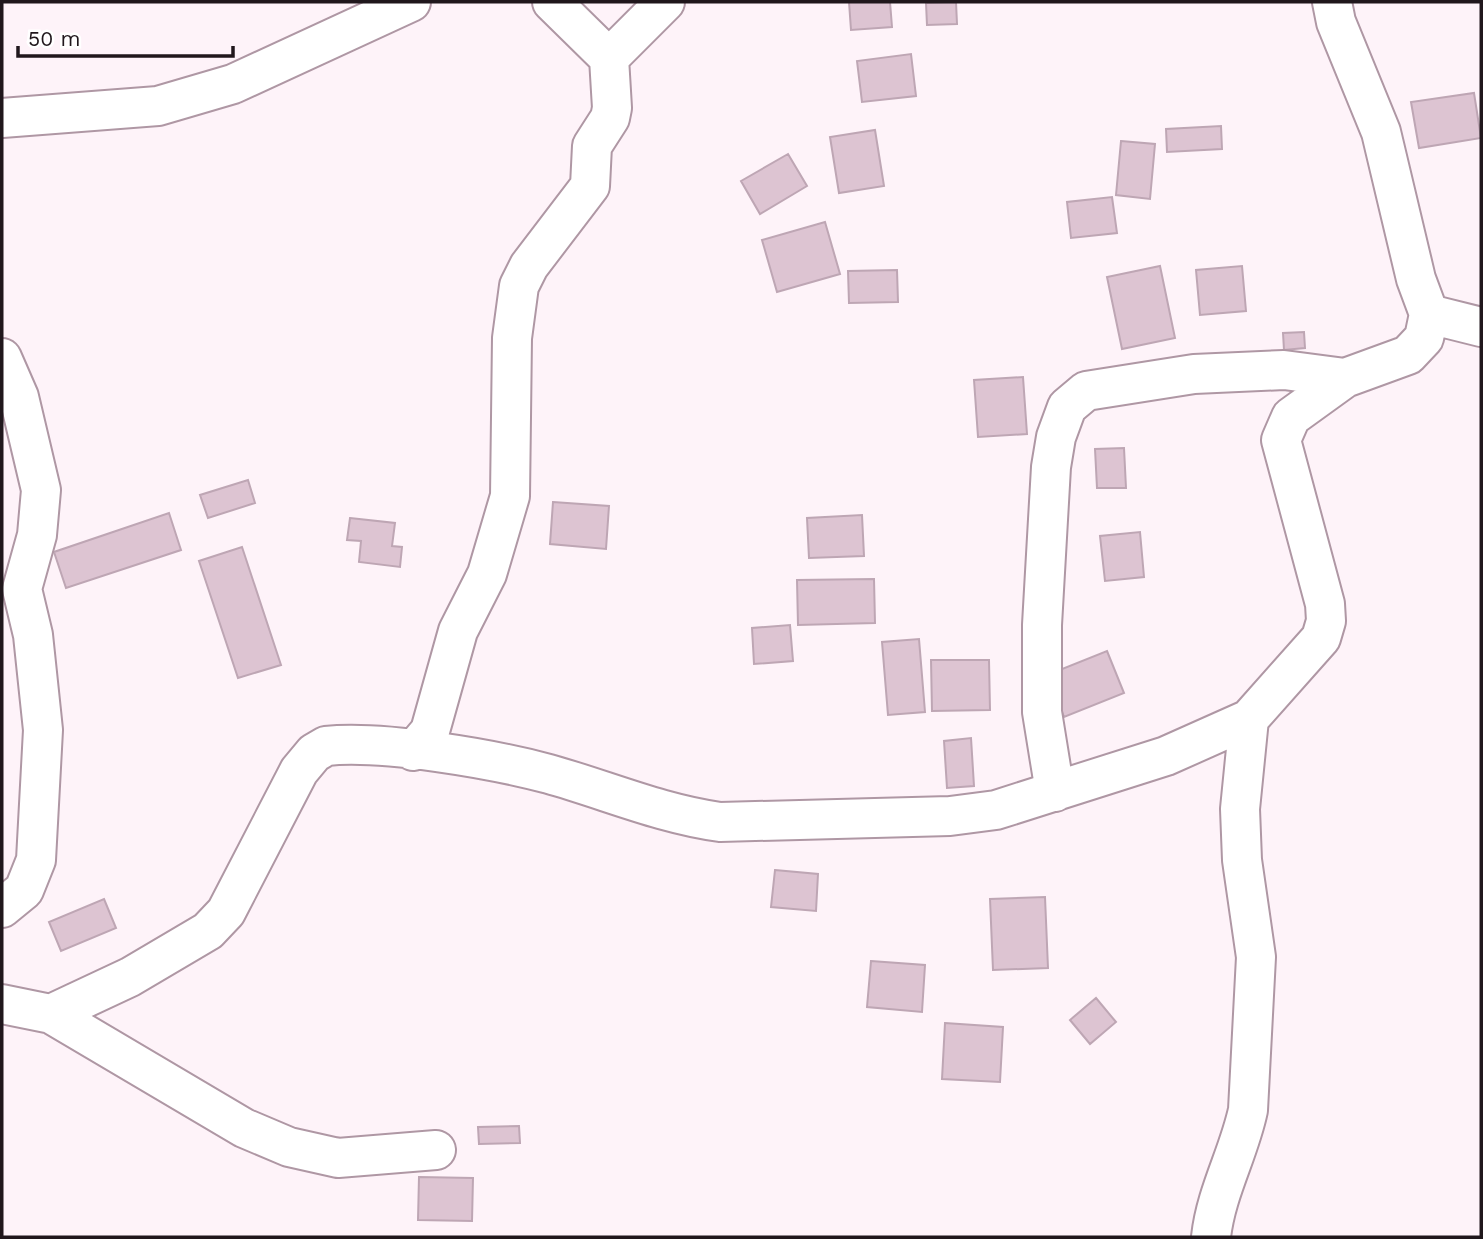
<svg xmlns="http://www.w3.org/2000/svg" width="1483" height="1239" viewBox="0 0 1483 1239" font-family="'Work Sans',sans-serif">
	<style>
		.building { fill: #ddc4d2; stroke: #bea6b4; stroke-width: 2 }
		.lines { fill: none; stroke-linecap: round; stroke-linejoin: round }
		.minor-casing { stroke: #af97a4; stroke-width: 42 }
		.minor { stroke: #fff; stroke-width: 38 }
	</style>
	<rect width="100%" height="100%" fill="#fef3f9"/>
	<!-- building -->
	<path class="building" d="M849,2h41l2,25 -41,3z
		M956,2l1,22 -30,1 -1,-22z
		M911,54l5,42 -54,6 -5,-41z
		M1474,93l7,45 -62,10 -8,-46z
		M1221,126l1,23 -55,3 -1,-23z
		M875,130l9,56 -45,7 -9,-56z
		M1121,141l34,3 -5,55 -34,-4z
		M788,154l19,32 -47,28 -19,-33z
		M1112,197l5,36 -46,5 -4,-36z
		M825,222l15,52 -63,18 -15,-52z
		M1160,266l15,72 -53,11 -15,-72z
		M1242,266l4,45 -46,4 -4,-45z
		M897,270l1,32 -49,1 -1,-32z
		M1304,332l1,16 -21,2 -1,-17z
		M1023,377l4,57 -49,3 -4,-57z
		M1124,448l2,40h-29l-2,-39z
		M248,480l7,23 -47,15 -8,-23z
		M553,502l56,4 -3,43 -56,-5z
		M169,513l12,37 -115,38 -12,-36z
		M862,515l2,41 -55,2 -2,-40z
		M350,518l45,5 -3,23 10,1 -2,20 -41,-5 2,-21 -14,-1z
		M1140,532l4,45 -39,4 -5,-45z
		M242,547l39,118 -43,13 -39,-117z
		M874,579l1,44 -77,2 -1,-45z
		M790,625l3,36 -39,3 -2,-36z
		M919,639l6,73 -37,3 -6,-73z
		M1107,651l17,42 -60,24 -17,-42z
		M931,660h58l1,50 -58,1z
		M971,738l3,48 -27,2 -3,-47z
		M775,870l43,4 -2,37 -45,-4z
		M1045,897l3,71 -55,2 -3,-71z
		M104,899l12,29 -55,23 -12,-29z
		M871,961l54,4 -3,47 -55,-5z
		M1096,998l20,24 -26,22 -20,-24z
		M945,1023l58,4 -3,55 -58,-3z
		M519,1126l1,17 -41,1 -1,-17z
		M419,1177l54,1 -1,43 -54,-1z"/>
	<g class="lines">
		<defs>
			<path id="minor" d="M609,58l56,-56
				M2,118l156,-12 75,-22 178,-82
				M1429,314l52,13
				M2,358l17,39 22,93 -4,45 -15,54 11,46 10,95 -7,130 -12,30 -22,18
				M413,751l17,-20 28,-100 29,-57 23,-78 2,-158 7,-52 10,-20 61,-80 2,-40 18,-28 2,-10 -3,-50 -57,-56
				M1055,792l-13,-80v-87l9,-158 5,-30 11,-30 19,-16 108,-17 90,-4 61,8 63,-23 16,-17 5,-24 -13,-35 -35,-147 -45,-110 -4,-20
				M2,1004l49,10 193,114 45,19 49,11 98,-8
				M51,1014l79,-37 78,-46 18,-19 73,-141 15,-18 12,-7c57,-6 167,13 223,28 57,16 112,40 171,48l230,-6 46,-6 170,-54 83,-37
				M1211,1237c5,-45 28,-84 37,-127l8,-153 -14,-97 -2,-51 9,-90 72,-81 5,-17 -1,-17 -44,-164 10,-23 54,-39"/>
		</defs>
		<!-- minor casing -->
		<use href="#minor" class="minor-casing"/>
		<!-- minor -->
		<use href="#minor" class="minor"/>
	</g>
	<!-- border -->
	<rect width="1483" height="1239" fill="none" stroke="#20171c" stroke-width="7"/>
	<!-- scale -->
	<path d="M18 46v10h215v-10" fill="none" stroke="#20171c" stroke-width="3.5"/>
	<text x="28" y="46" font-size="21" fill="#20171c" stroke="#ffffff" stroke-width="5" paint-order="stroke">50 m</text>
</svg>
